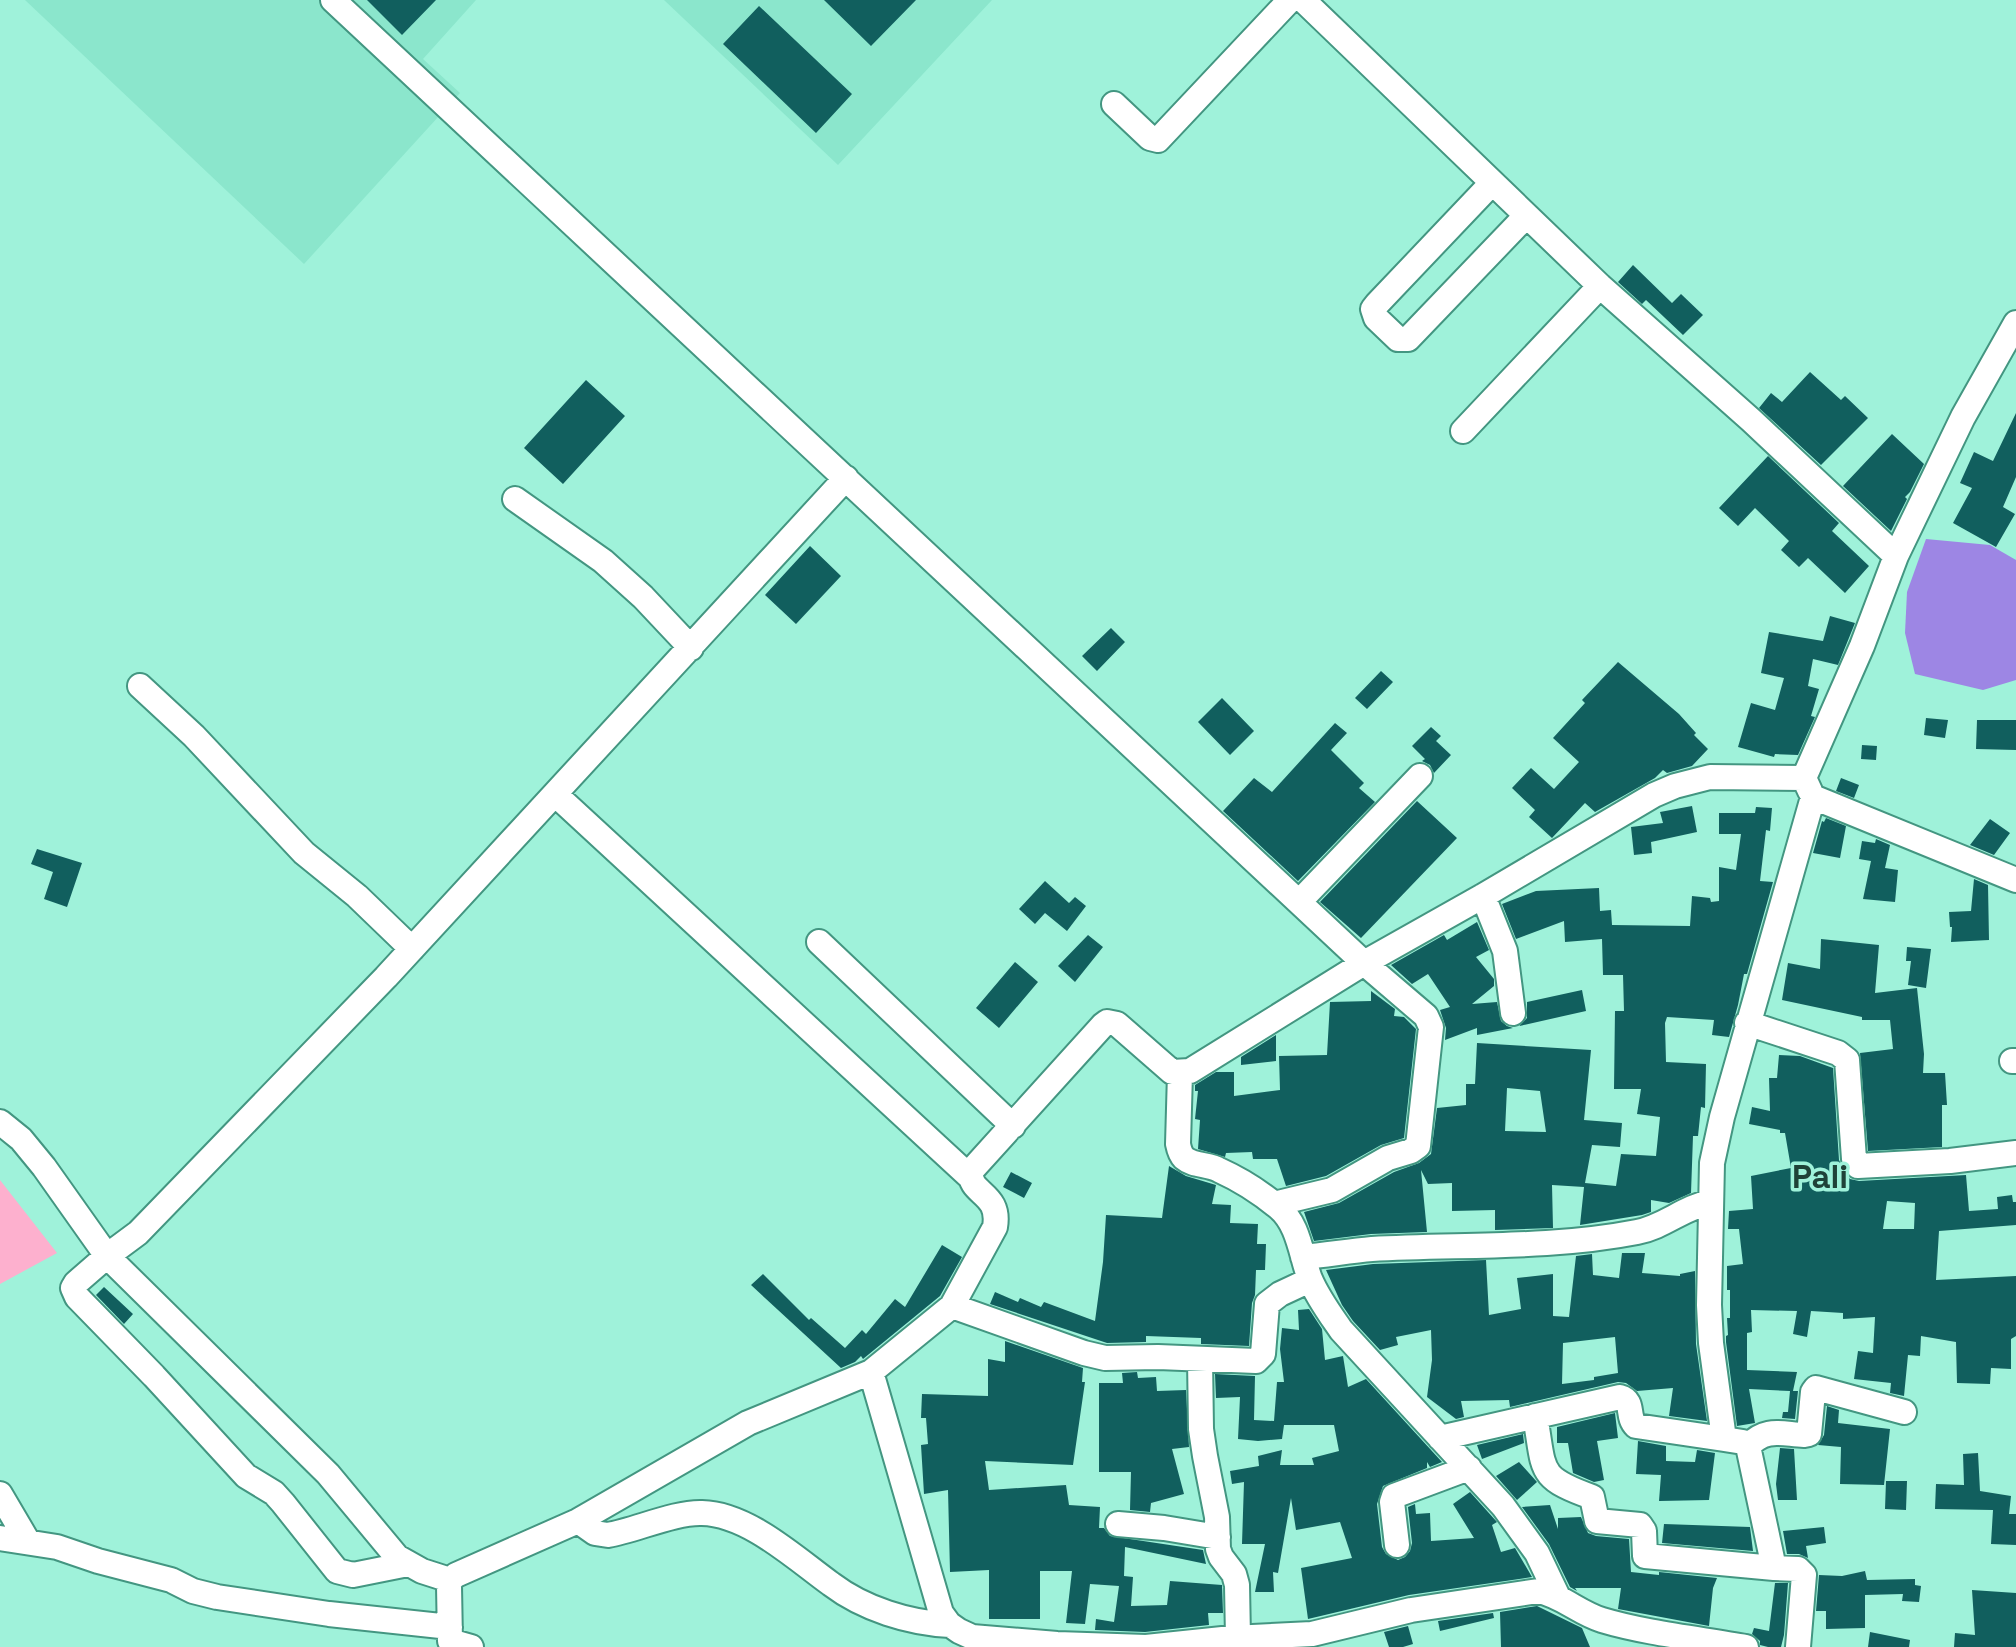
<svg xmlns="http://www.w3.org/2000/svg" width="2016" height="1647" viewBox="0 0 2016 1647" font-family="'Space Grotesk',sans-serif">
	<style>
		.built { fill: #8be6cc }
		.green { fill: #fdb0ce }
		.water { fill: #9d86e4 }
		.building { fill: #115f5e; fill-rule: evenodd }
		.lines { fill: none; stroke-linecap: round; stroke-linejoin: round }
		.minor-casing { stroke: #439681; stroke-width: 28 }
		.minor { stroke: #fff; stroke-width: 24 }
		.labels { text-anchor: middle; dominant-baseline: central; stroke-width: 7; stroke-linejoin: round; paint-order: stroke }
		.district-label { font-size: 33px; font-weight: bold; fill: #1f4238; stroke: #9ff2da }
	</style>
	<rect width="100%" height="100%" fill="#9ff2da"/>
	<!-- built -->
	<path class="built" d="M25,0h451l-53,59 37,34 -156,171z
		M664,0h328l-154,165z"/>
	<!-- green -->
	<path class="green" d="M0,1180l57,73 -57,31z"/>
	<!-- water -->
	<path class="water" d="M1926,539l64,6 26,15v120l-33,10 -68,-16 -10,-41 2,-41z"/>
	<!-- building -->
	<path class="building" d="M367,0h69l-34,35z
		M824,0h92l-45,46z
		M759,6l93,88 -36,39 -93,-89z
		M1633,265l39,38 9,-9 22,21 -20,20 -37,-35 -4,4 -24,-22z
		M1810,372l31,28 4,-4 23,22 -47,47 -62,-57 12,-15 11,9z
		M586,380l39,36 -62,68 -39,-36z
		M2016,413v64l-13,30 12,7 -19,33 -43,-24 19,-35 -12,-5 14,-31 19,9z
		M1892,434l32,30 -14,28 -5,5 2,2 -16,32 -48,-45z
		M1768,456l71,67 -7,8 37,35 -24,27 -37,-35 -9,9 -18,-17 8,-9 -34,-33 -17,18 -19,-18z
		M810,546l31,30 -45,48 -31,-29z
		M1830,616l25,7 -17,42 -25,-6 -5,27 11,3 -8,27 4,1 -17,38 -23,-1 -1,3 -36,-10 13,-44 24,7 9,-32 -23,-5 8,-41 54,9z
		M1111,628l14,14 -28,29 -15,-15z
		M1618,662l61,52 17,19 -2,2 14,14 -16,17 -25,7 -4,-3 -8,8 -60,34 -10,-9 -33,35 -23,-21 6,-7 -23,-22 19,-20 23,21 25,-27 -26,-24 32,-35 -3,-3z
		M1381,671l12,11 -26,27 -12,-11z
		M1222,698l32,33 -24,24 -32,-33z
		M1926,718l22,2 -3,18 -21,-3z
		M1977,720h39v30l-40,-1z
		M1335,723l12,10 -16,17 33,33 -5,5 16,14 -77,79 -75,-70 31,-33 18,14z
		M1431,727l10,9 -5,5 15,14 -17,18 -4,-8 -8,-4 3,-2 -13,-13z
		M1862,745l15,1 -1,14 -15,-1z
		M1841,778l18,7 -5,13 -18,-7z
		M1417,801l40,37 -96,100 -41,-36z
		M1692,806l5,26 -46,10 1,11 -18,2 -3,-28 32,-4 -3,-11z
		M1756,807l16,1 -2,23 -4,-1 -6,51 13,1 -26,92h-3l-6,31 -9,32 -17,-2 2,-15 -47,-3 -2,6 1,39 40,2 -1,44 -4,-1 -3,29h-5l-2,57 -22,10 -18,-3v12l-9,3 -62,10 4,-38 -32,-2 1,43 -58,2v-20l-43,1v-28l-24,1 -7,-14 6,62 -56,2 -57,7 -10,-29 35,-9 55,-31 25,-9 12,-9 6,-46 29,-3v-21h9l2,-41 114,7 -7,70 38,3 -2,24 -28,-2 -7,38 31,3 5,-32 35,2 4,-39 -23,-3 4,-25h-27l1,-78h9l-1,-36h-20l-1,-36 -37,3 -1,-21 -48,18 -14,-35 34,-13 63,-3 1,23 11,-1 1,15 78,1 2,-30 18,2 1,4 8,-1v-34l17,3 5,-36h-22v-21h36zM1507,1088l33,3 6,41 -41,-1z
		M1826,818l20,8 -6,32 -27,-5 9,-32 2,1z
		M1990,819l20,14 -16,22 -24,-10z
		M1876,839l14,6 -5,23 13,2 -3,32 -32,-3 8,-38 -12,-2 3,-18 13,2z
		M37,849l45,14 -15,44 -23,-8 9,-27 -22,-8z
		M1974,879l14,6 1,55 -38,2 1,-15h-2l-1,-15 22,-1z
		M1045,881l24,22 6,-6 11,9 -19,25 -22,-18 -10,11 -16,-15z
		M1477,922l12,28 -13,7 18,22v7l-22,18 25,-2 4,19 6,5 6,2 -36,7v-7l-32,12 1,-12 -6,-18 10,-3 -22,-33 -16,10 -21,-19 53,-30 3,5z
		M1088,935l15,12 -28,35 -17,-16z
		M1821,939l58,6 -4,48 42,-5 7,66 -1,19h22l2,32h-5v42l-74,4 -8,-98 33,-4 -3,-29h-28v-3l-80,-17 6,-37 32,6z
		M1907,947l24,2 -5,39 -18,-3 3,-24h-5z
		M1015,962l23,20 -39,46 -23,-20z
		M1582,990l4,21 -67,15 8,-8v-16z
		M1371,991l24,18 -1,7 10,1 12,12 -12,109 -23,7 -55,31 -40,10 -9,-27h-24l-1,-7 -26,1 -1,4 -27,-8 2,-29 -5,-1 3,-28h-3v-6l21,-13h18v24l46,-6 -1,-34 48,-1 3,-53 41,-1z
		M1276,1035v26l-35,4v-8z
		M1779,1055l21,1 33,12 6,92 6,13 5,6 9,2 107,-6 3,36 29,-2 -1,-12 15,-2 1,7h3v23l-77,6 -3,49 80,-4v60l-5,3v30l-20,-1 -1,16 -33,-1 -1,-41 -35,-6 -1,20 -12,-1 -4,41 -14,-3 1,-10 -37,-4 4,-28 15,2 2,-36 -32,2v-6l-32,-2 -4,26 -14,-3 4,-23 -46,-1 1,22 -5,1v37l50,2 -4,19h5l-3,28 -13,-1 1,-6h5l2,-21 -41,-2 6,34 -18,3 -11,-84v-6l2,-1 -1,-17h3v-28h-3v-24l16,-2 -4,-35h-11l1,-18 24,-2 -2,-33 40,-8 -6,-35h-5v-3l-31,-6 3,-17 18,4 -1,-33h8zM1887,1201l28,2 -1,26h-31z
		M1169,1166l17,10 30,9 -4,19 19,1 -1,18 28,1 -1,20h9l-1,26h-9l-1,25 -3,8 -3,43 -48,-2v-6l-55,-2v6l-39,1 -117,-39 5,-12 23,10 2,-4 21,9 3,-5 51,19 8,-59 3,-47 56,3z
		M1011,1172l21,11 -8,15 -21,-11z
		M942,1245l20,12 -22,39 -77,63 -2,-3 -6,6 -14,6 -90,-83 12,-11 46,46 2,-2 34,30 17,-18 4,4 29,-35 10,8z
		M1622,1253h23l-3,20 38,3v-2l15,-3 1,73 11,77 -38,-5 4,-28 -36,3 -11,-8 -8,-1 -108,25 -1,-7 -48,1 3,16 -8,2 -29,-22 5,-37 -1,-30 -35,7 2,8 -18,5 -27,-29 -11,-16 -16,-35 47,-6 113,-4 3,55 32,-6 -4,-31 36,-4v42l16,1 7,-61 16,-2 1,21 26,3zM1615,1337l3,36 -24,4v3l-32,4 1,-41z
		M104,1287l29,27 -9,10 -28,-29z
		M1309,1309l13,20 3,31 18,-4 5,31 18,-8 76,83 -12,5 -3,-5v6l-44,18 -6,18 5,43 4,7 12,6 7,-3 5,-6 2,-8 -4,-36 7,-3 1,10 14,-1 1,28 43,-3 -21,-34 17,-12 27,30 -5,3 9,27 14,-4 17,29 -123,18 -101,24 -7,-51 51,-10 -12,-36 -44,8 -5,-32 -13,75 -5,-1 1,20h-19l10,-48h-23l2,-62 -12,2 -2,-13 29,-5 -1,-10 24,-6 -2,15h34l-2,-7 27,-7 -5,-26h-50l-2,14 -24,2 -20,-2 2,-42 -24,1 -1,-24 40,2 -1,44 20,1 3,-39h7l-4,-33 2,-21 17,2 -1,-20z
		M1005,1341l78,27 -1,14h3l-12,83 -88,-4 4,29 77,-5 3,20 31,2 -1,21h5l6,8 93,14 3,14 -81,-17 -1,29 9,1 -2,29 36,-1 3,-24 52,4 1,28h-15l1,12 -64,7 -50,-2 1,-11 18,3 5,-36 -29,-2 -5,40 -19,-1 6,-52h-32v48h-51v-49l-39,2 -2,-82 -24,4 -3,-49 7,-1 -2,-26h-5l1,-24 66,2v-37l17,3z
		M1137,1372l1,6 18,-1 1,14 29,-1 3,57 -17,2 12,45 -33,9 -1,9 -20,-2 1,-38h-32v-89h24l-1,-10z
		M1827,1406l12,4 -1,13 52,6 -6,56 -44,-1 1,-37 -23,-2 6,-10z
		M1615,1413l3,25 -21,3 7,39 -10,2 -21,-9 -5,-30h-11v-16z
		M1523,1434l1,9 -42,16 -5,-14z
		M1638,1441l28,5v15l29,1 2,-12 18,3 -6,47 -50,1 2,-26 -25,-1z
		M1780,1448l14,1 3,51h-19l-2,-16z
		M1978,1453l2,38 31,5 -2,18h7v31l-25,-1 2,-34 -58,-1 1,-25 28,1 -1,-31z
		M1519,1462l18,20 -20,18 -21,-24z
		M1886,1481h21l-1,29 -21,-1z
		M1550,1505l8,24v-11l23,-1 7,16 8,3 33,3 2,33 28,3v-3l58,6 -4,10 -4,38 -91,-17 3,-21h-46l2,3 -7,-4 -21,-43 -27,-37z
		M1664,1524l86,3 3,24 -91,-8z
		M1824,1527l2,16 -20,3 2,12 -9,-4h-12l-4,-23z
		M1865,1571l2,9 48,-1v6l6,1 -2,16 -17,-1 1,-7 -38,1v33l-39,1v-18h-10l3,-36 23,1z
		M1775,1583h13l-4,52 -3,12h-13l-8,-2v-4l-8,-7 2,-6 15,3z
		M1972,1590l44,3v54h-62l1,-14 20,2z
		M1537,1606l45,22 8,19h-89l-1,-35z
		M1493,1613l1,5 -54,13 -2,-10z
		M1408,1626l5,18 -10,3h-14l-5,-15z
		M1870,1632l40,8 -1,7h-41z"/>
	<g class="lines">
		<defs>
			<path id="minor" d="M333,0l1031,963 62,53 5,11 -13,119 -7,5 -23,7 -56,32 -58,14
				M1303,0l297,286 151,134 145,136
				M1114,104l36,34 8,2 132,-140
				M1492,183l-115,121 -4,5 3,9 22,21h10l118,-123
				M1463,431l137,-145
				M515,499l88,62 40,36 48,51
				M140,686l54,50 110,117 53,43 55,53
				M1810,791l-6,-13 58,-132 34,-90 67,-139 53,-94
				M556,795l414,382
				M1483,896l22,55 8,62
				M1299,902l121,-126
				M819,942l194,184
				M1747,1023l91,30 9,7 7,99 4,7 92,-5 66,-8
				M2012,1061h4
				M1180,1073l-2,71c1,5 2,10 6,14 9,8 25,6 35,12 20,9 42,23 59,37 21,17 23,49 32,72 8,19 20,35 31,51l162,176 34,47 21,44
				M0,1122l21,17 23,28 63,89 221,218 69,83 25,14 28,9
				M1303,1257c23,-2 46,-6 69,-8 88,-5 178,0 265,-17 27,-5 47,-25 74,-30
				M952,1306l132,47 21,5 53,-1 98,4 7,-7 4,-50 13,-10 30,-14
				M1200,1359l1,70 4,27 12,61 1,32 3,8 13,17 3,11 1,53
				M871,1372l70,241 8,11 10,7 13,6 85,7 89,3 86,-9 80,-4 99,-24 127,-19c23,4 41,22 64,29 43,13 99,19 144,27
				M1535,1416c10,55 1,61 57,81l5,24 43,4 4,6 1,25 129,12
				M1440,1438l180,-41c15,4 6,20 16,29l88,13
				M1748,1446c18,-19 33,-12 56,-11l5,-1 4,-42 3,-4 88,24
				M0,1494l27,46
				M578,1521l17,12 13,2c28,-5 67,-23 94,-22 46,1 93,45 129,71 33,25 78,39 119,41
				M1118,1524l46,4 54,9
				M0,1538l57,9 41,14 73,19 22,11 24,6 112,17 121,13
				M1397,1545l-5,-43 2,-6 75,-28
				M408,1564l-55,11 -16,-4 -54,-68 -9,-10 -28,-17 -92,-100 -77,-79 -4,-9 3,-5 31,-27 31,-23 248,-256 460,-499
				M471,1647l-21,-6 -1,-55 1,-6 6,-5 122,-54 170,-98 123,-51 81,-66 43,-79c6,-35 -27,-32 -24,-56l132,-146 4,-3 10,2 55,48 18,-1 174,-108 119,-67 171,-101 21,-9 35,-9 94,1
				M1798,1647l6,-72 -6,-6 -24,-1 -26,-122 -5,-4 -19,-3 -13,-96 -2,-38 3,-142 10,-46 91,-320 203,83"/>
		</defs>
		<!-- minor casing -->
		<use href="#minor" class="minor-casing"/>
		<!-- minor -->
		<use href="#minor" class="minor"/>
	</g>
	<g class="labels">
		<!-- district labels -->
		<g class="district-label">
			<text x="1820" y="1177">Pali</text>
		</g>
	</g>
</svg>
